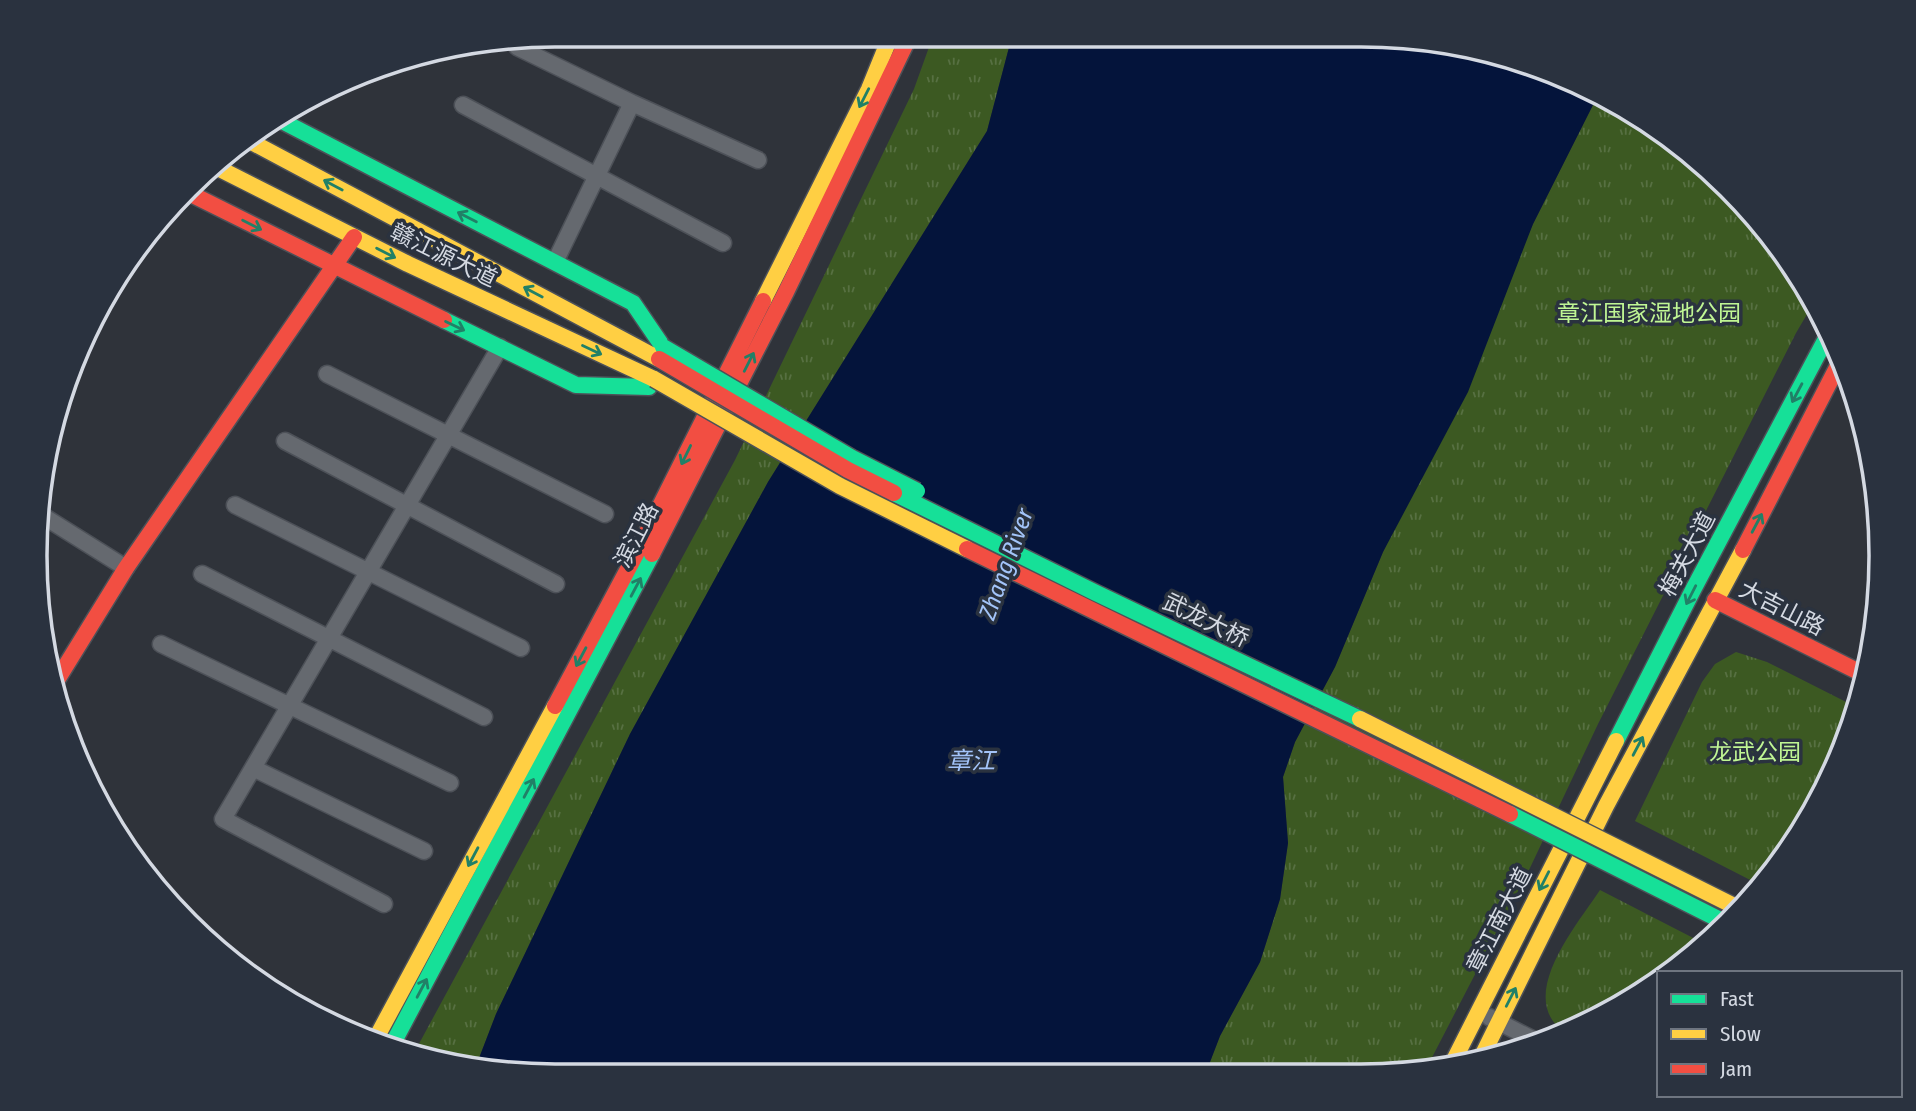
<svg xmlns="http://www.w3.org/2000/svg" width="1916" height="1111" viewBox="0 0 1916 1111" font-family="'Fira Sans Condensed','Noto Sans SC',sans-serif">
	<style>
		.grass { fill: url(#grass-tufts) }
		.water { fill: #04143b }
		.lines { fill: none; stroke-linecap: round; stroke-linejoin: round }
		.street-casing { stroke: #4d5158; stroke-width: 19 }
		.fast-casing { stroke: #4d5158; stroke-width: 19 }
		.slow-casing { stroke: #4d5158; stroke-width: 19 }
		.jam-casing { stroke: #4d5158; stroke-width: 19 }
		.street { stroke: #65696f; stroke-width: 16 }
		.fast { stroke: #16e098; stroke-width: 16 }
		.slow { stroke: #ffcf43; stroke-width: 16 }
		.jam { stroke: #f24e42; stroke-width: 16 }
		.fast-bridge-casing { stroke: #4d5158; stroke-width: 19; stroke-linecap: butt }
		.slow-bridge-casing { stroke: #4d5158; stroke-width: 19; stroke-linecap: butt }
		.jam-bridge-casing { stroke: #4d5158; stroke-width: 19; stroke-linecap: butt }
		.fast-bridge { stroke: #16e098; stroke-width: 16 }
		.slow-bridge { stroke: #ffcf43; stroke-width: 16 }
		.jam-bridge { stroke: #f24e42; stroke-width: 16 }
		.oneway { stroke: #218067 }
		.labels { text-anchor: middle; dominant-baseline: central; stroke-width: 7; stroke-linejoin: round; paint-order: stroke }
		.street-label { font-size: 23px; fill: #d4d9e2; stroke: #2a323f }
		.park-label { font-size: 23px; fill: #c0f694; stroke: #2a323f }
		.water-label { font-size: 24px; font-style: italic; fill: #a3c4f9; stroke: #2a323f }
		.rim { fill: none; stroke: #d4d9e2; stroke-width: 3.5 }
	</style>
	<defs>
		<pattern id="grass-tufts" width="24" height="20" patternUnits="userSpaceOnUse" patternTransform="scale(1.75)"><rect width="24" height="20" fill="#3c5922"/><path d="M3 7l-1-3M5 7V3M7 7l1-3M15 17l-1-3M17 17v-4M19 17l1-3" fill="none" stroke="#577042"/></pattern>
	</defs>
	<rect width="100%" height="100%" fill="#2f333a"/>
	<!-- grass -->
	<path class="grass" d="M933,36h79l-25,95 -219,351 -138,252 -134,280 -20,52 -62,-13 321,-593 179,-371z
		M1597,97l52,26 79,64 65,79 20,38 -17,29 -198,391 -69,146 -103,199 -31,6h-190l15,-39 40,-74 20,-63 8,-56 -5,-66 12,-35 40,-75 48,-115 150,-328z
		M1736,652l31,10 89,45 -14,47 -48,90 -34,41 -125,-64 67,-139 13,-18z
		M1600,890l103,53 -38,30h-6v4l-38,29 -57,26c-49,-35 13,-107 36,-142z"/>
	<!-- water -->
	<path class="water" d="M1012,36h383l133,27 69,34 -64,127 -65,168 -85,160 -48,115 -40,75 -12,35 5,66 -8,56 -20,63 -40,74 -15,39h-684l-45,-9 20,-52 134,-280 138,-252 219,-351z"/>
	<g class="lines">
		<defs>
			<path id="street" d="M517,47l115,56 126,57
				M463,105l260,138
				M555,262l77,-159
				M327,374l278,140
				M285,441l271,143
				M235,505l286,143
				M43,516l83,52
				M202,574l282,143
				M161,644l289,139
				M253,768l171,83
				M384,904l-161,-85 277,-472
				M1489,1017l51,26"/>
			<path id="fast" d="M280,120l353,183 30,44
				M444,320l132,65 73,2
				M1616,741l78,-153 135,-255
				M390,1049l262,-495"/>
			<path id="slow" d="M246,139l413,220
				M216,167l192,97 246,115
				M763,301l106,-212 22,-54
				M374,1042l181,-336
				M1481,1058l125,-252 137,-256
				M1452,1064l164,-323"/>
			<path id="jam" d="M191,194l253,126
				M1743,550l99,-192
				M652,554l134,-262 124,-257
				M1715,600l150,75
				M57,680l69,-112 228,-331
				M555,706l81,-152 127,-253"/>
		</defs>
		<!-- street casing -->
		<use href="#street" class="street-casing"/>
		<!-- fast casing -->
		<use href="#fast" class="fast-casing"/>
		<!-- slow casing -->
		<use href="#slow" class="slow-casing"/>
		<!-- jam casing -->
		<use href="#jam" class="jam-casing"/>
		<!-- street -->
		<use href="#street" class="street"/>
		<!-- fast -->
		<use href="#fast" class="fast"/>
		<!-- slow -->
		<use href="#slow" class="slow"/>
		<!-- jam -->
		<use href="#jam" class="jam"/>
		<defs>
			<path id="fast-bridge" d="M663,347l189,111 65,33
				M894,493l202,100 264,126
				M1510,814l218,110"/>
			<path id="slow-bridge" d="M654,379l186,107 127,63
				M1360,719l380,190"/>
			<path id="jam-bridge" d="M659,359l189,111 46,23
				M967,549l543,265"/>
		</defs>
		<!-- fast-bridge casing -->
		<use href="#fast-bridge" class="fast-bridge-casing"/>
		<!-- slow-bridge casing -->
		<use href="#slow-bridge" class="slow-bridge-casing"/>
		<!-- jam-bridge casing -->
		<use href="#jam-bridge" class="jam-bridge-casing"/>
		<!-- fast-bridge -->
		<use href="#fast-bridge" class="fast-bridge"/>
		<!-- slow-bridge -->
		<use href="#slow-bridge" class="slow-bridge"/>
		<!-- jam-bridge -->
		<use href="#jam-bridge" class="jam-bridge"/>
	</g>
	<!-- one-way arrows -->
	<defs><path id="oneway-shaft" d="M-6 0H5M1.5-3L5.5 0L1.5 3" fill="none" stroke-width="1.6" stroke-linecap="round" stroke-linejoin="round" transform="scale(1.75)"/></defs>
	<g class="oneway">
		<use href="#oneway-shaft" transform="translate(864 98) rotate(117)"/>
		<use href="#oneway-shaft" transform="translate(333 185) rotate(-152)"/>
		<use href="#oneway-shaft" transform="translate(467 217) rotate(-153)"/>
		<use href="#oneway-shaft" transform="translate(252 225) rotate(27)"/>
		<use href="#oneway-shaft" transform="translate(386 253) rotate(27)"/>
		<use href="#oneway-shaft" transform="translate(533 292) rotate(-152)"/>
		<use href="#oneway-shaft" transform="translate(455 326) rotate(26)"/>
		<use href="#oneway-shaft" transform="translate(592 350) rotate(25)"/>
		<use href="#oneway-shaft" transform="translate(749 362) rotate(-63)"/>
		<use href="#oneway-shaft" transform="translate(1797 393) rotate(118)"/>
		<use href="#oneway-shaft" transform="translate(686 455) rotate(116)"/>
		<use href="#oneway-shaft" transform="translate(1757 523) rotate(-62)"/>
		<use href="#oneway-shaft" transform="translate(636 587) rotate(-62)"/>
		<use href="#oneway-shaft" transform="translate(1691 595) rotate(117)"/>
		<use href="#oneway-shaft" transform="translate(581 657) rotate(118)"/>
		<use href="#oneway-shaft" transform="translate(1638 746) rotate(-62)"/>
		<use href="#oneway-shaft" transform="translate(529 788) rotate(-62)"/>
		<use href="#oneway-shaft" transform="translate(473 857) rotate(118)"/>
		<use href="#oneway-shaft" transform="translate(1544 881) rotate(117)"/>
		<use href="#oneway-shaft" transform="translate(422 988) rotate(-62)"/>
		<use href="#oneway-shaft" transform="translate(1511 997) rotate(-63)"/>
	</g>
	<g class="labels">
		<!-- street labels -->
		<g class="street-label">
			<text transform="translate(444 255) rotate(26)">赣江源大道</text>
			<text transform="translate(636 535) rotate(-63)">滨江路</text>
			<text transform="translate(1687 554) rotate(-62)">梅关大道</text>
			<text transform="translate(1782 608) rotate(27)">大吉山路</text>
			<text transform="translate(1206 620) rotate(26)">武龙大桥</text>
			<text transform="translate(1499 920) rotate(-63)">章江南大道</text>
		</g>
		<!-- park labels -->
		<g class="park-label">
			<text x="1649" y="313">章江国家湿地公园</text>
			<text x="1755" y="752">龙武公园</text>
		</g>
		<!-- water labels -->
		<g class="water-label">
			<text transform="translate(1006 564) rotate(-70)">Zhang River</text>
			<text x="971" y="761">章江</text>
		</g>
	</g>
	<!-- crop -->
	<path d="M0 0H1916V1111H0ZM555 47H1361A508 508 0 0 1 1869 555V556A508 508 0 0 1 1361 1064H555A508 508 0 0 1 47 556V555A508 508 0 0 1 555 47Z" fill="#2a323f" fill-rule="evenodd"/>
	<path class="rim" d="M555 47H1361A508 508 0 0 1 1869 555V556A508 508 0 0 1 1361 1064H555A508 508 0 0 1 47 556V555A508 508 0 0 1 555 47Z"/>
	<!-- legend -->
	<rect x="1657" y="971" width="245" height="126" fill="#2a323f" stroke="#6e7580" stroke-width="2"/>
	<rect x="1671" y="994" width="35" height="10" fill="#16e098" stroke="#6e7580" stroke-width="2"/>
	<text x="1720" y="1006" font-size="21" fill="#d4d9e2">Fast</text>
	<rect x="1671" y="1029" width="35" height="10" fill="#ffcf43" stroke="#6e7580" stroke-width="2"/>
	<text x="1720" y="1041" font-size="21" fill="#d4d9e2">Slow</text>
	<rect x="1671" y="1064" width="35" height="10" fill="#f24e42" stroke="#6e7580" stroke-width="2"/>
	<text x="1720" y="1076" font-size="21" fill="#d4d9e2">Jam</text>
</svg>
